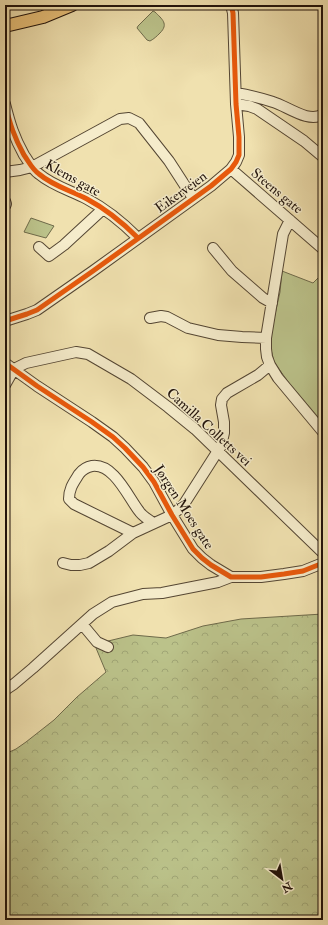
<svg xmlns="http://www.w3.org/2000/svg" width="328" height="925" viewBox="0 0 328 925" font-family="'IM FELL Double Pica',serif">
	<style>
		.forest { fill: url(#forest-crowns); stroke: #6e6a4a }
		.pitch { fill: #bbc28a; stroke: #6e6a4a }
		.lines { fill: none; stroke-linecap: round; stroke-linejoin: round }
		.minor-casing { stroke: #544633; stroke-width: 12 }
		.major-casing { stroke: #20120a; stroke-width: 14 }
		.minor { stroke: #f5eccb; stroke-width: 10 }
		.major { stroke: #e8c078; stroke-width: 12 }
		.cycleway-casing { stroke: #f5eccb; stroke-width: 8 }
		.cycleway { stroke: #e8590c; stroke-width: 5 }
		.labels { text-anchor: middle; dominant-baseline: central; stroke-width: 3; stroke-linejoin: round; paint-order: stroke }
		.street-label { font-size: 14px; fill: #20120a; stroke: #f5eccb }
	</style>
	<defs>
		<pattern id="forest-crowns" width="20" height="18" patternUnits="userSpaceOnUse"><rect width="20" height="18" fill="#bbc28a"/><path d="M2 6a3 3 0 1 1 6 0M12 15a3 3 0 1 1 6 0" fill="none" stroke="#a0a676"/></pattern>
	</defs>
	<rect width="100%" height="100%" fill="#f0e1af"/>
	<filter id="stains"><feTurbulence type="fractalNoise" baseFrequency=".005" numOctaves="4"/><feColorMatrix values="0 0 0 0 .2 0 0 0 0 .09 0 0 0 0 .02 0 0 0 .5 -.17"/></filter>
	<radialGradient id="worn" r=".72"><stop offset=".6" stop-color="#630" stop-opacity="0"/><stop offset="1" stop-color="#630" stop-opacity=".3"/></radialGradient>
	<!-- forest -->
	<path class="forest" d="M323,614v306h-318v-166l11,-5 10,-7 28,-22 23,-23 29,-25 -10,-24 8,-6 29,-7 33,3 37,-12 38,-7z"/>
	<!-- pitch -->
	<path class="pitch" d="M153,11l2,1c7,7 14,12 5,21 -3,3 -6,6 -10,8l-3,-1 -10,-12 1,-2z
		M31,218l23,8 -8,12 -22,-6z
		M282,271l31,12 10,-10v150l-34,-40 -15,-21 -5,-21 11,-49z"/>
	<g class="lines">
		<defs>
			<path id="minor" d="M236,93c12,2 25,5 37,9 14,4 36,22 50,12
				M5,104c5,20 9,33 19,51 5,7 8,14 15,19 14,12 33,17 48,25 19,10 36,24 51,39
				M236,104l13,2 8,3 47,32 19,16
				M231,169l92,80
				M5,172l15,-2 12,-3 88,-48 9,-1 10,5 30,38 24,37
				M5,201l1,3 -1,2
				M290,220l-7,14 -17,104v11l1,8 3,8 8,13 45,54
				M39,247l10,9 15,-11 39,-36
				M213,248l19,23 31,27 9,5
				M150,318l11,-2 6,1 21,11 30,7 24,2 24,1
				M5,321l22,-7 10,-4 56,-39 118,-85 20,-17 5,-7 3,-7v-18l-3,-33 -3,-91 -2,-8
				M5,363l32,23 55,36 21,15 12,11 18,19 11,15 18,33 21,34 9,9 9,7 20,12h30l23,-3 19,-3 20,-8
				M5,385l9,-16 12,-6 50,-11 12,2 43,25 37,28 27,22 128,124
				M133,533l-59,-29 -5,-5c0,-11 5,-17 10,-25 4,-5 7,-7 13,-8 22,-3 36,31 47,45 3,5 9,8 14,12
				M63,563l8,2h9l9,-2 20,-12 24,-18 39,-18 6,-5 6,-6 37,-58 3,-13v-11l-3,-17 1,-6 5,-6 31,-18 12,-10
				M82,624l15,18 11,5
				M5,690l9,-6 19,-16 60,-54 19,-12 31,-8 19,-1 56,-11 13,-5"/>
			<path id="major" d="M5,26l38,-9 29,-12"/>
		</defs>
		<!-- minor casing -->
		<use href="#minor" class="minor-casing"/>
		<!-- major casing -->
		<use href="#major" class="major-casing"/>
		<!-- minor -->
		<use href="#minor" class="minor"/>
		<!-- major -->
		<use href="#major" class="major"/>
		<defs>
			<path id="cycleway" d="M5,104c5,20 9,33 19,51 5,7 8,14 15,19 14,12 33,17 48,25 19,10 36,24 51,39
				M5,321l22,-7 10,-4 56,-39 118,-85 20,-17 5,-7 3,-7v-18l-3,-33 -3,-91 -2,-8
				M5,363l32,23 55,36 21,15 12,11 18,19 11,15 18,33 21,34 9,9 9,7 20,12h30l23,-3 19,-3 20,-8"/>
		</defs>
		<!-- cycleway casing -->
		<use href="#cycleway" class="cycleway-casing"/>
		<!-- cycleway -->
		<use href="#cycleway" class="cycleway"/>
	</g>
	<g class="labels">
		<!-- street labels -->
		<g class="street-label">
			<text transform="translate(73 178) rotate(29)">Klems gate</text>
			<text transform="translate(277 191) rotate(40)">Steens gate</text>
			<text transform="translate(181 192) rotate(-36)">Eikerveien</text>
			<text transform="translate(209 427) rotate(42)">Camilla Colletts vei</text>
			<text transform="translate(184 507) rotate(57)">Jørgen Moes gate</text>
		</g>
	</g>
	<!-- margin -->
	<rect width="328" height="925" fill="none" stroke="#f0e1af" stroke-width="20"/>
	<rect x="6" y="6" width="316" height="913" fill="none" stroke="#20120a" stroke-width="2"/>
	<rect x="10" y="10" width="308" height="905" fill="none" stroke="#20120a"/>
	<!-- north arrow -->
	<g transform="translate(282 879) rotate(149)" stroke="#f5eccb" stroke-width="3" paint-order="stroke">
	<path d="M0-3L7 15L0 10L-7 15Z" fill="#20120a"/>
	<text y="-6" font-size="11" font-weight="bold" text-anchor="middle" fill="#20120a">N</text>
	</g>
	<rect width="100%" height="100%" filter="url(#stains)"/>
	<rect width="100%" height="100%" fill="url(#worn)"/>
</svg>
